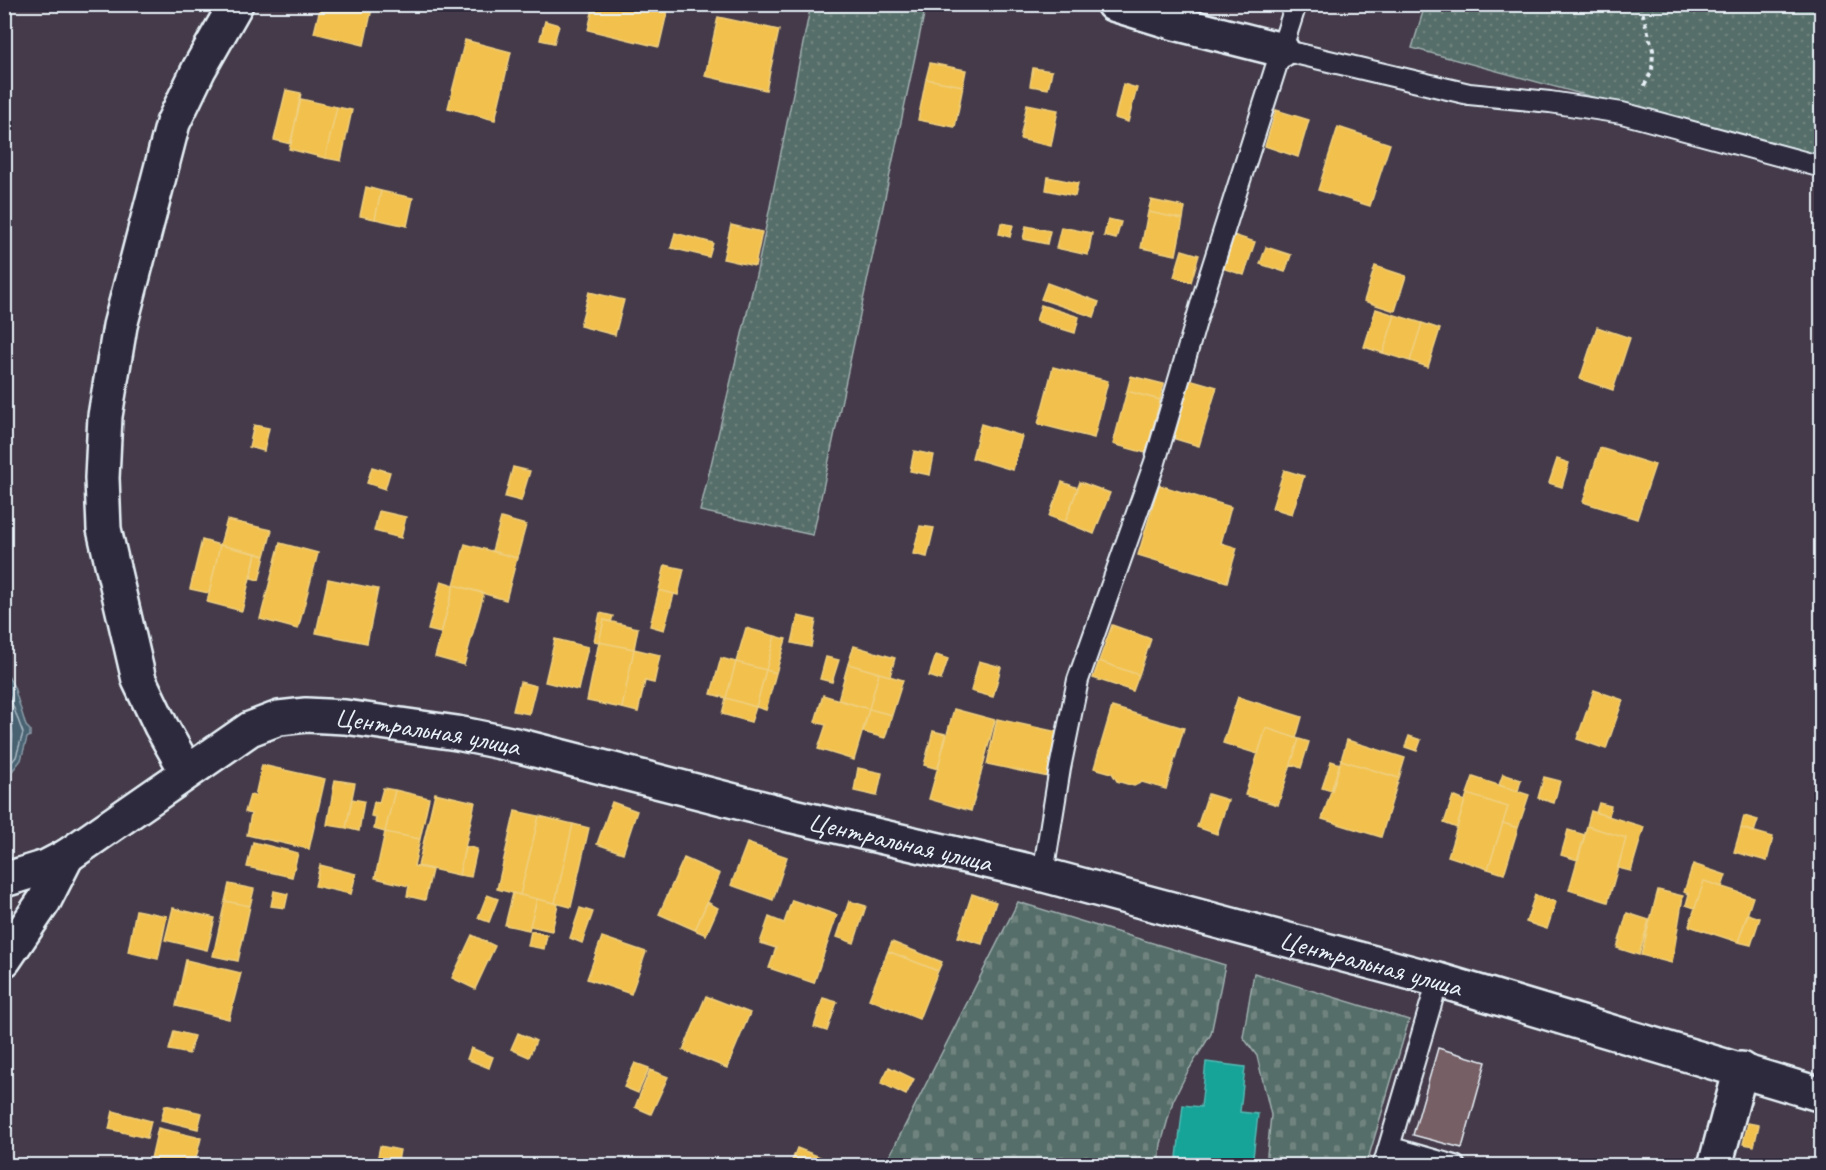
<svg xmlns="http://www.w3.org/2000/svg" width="1826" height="1170" viewBox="0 0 1826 1170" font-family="Caveat,sans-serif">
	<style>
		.green { fill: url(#green-dots); stroke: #a0b0b0; stroke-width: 1.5 }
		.cemetery { fill: url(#cemetery-stones); stroke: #a0b0b0; stroke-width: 1.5 }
		.water { fill: #496272; stroke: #899ba8; stroke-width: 1.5 }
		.homes { fill: #f2c14e; stroke: #efcf81; stroke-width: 1.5 }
		.public { fill: #17a398; stroke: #56bab5; stroke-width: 1.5 }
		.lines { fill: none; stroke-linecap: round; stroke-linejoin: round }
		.shore { stroke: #a8b8c2; stroke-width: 1.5 }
		.building { fill: #765e65; stroke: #e8f1f8; stroke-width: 1.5 }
		.lane-casing { stroke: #e8f1f8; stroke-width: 24 }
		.street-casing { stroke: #e8f1f8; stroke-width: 38 }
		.path { stroke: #e8f1f8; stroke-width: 4; stroke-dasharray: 4.5 4.5; stroke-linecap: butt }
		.lane { stroke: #2f2a3d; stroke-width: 20 }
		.street { stroke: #2f2a3d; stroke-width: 33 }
		.labels { text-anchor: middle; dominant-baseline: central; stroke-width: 6; stroke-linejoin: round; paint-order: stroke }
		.street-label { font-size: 28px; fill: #e8f1f8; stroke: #2f2a3d }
	</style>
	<defs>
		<pattern id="green-dots" width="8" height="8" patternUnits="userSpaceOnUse" patternTransform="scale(1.5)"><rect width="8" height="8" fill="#576e69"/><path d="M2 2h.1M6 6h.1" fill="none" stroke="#6f837f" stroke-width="1.8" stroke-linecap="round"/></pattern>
		<pattern id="cemetery-stones" width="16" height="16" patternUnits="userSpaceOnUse" patternTransform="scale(1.5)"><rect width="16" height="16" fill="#576e69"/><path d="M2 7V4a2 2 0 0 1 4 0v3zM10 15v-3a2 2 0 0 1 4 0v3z" fill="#6f837f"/></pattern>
	</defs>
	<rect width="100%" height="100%" fill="#443a49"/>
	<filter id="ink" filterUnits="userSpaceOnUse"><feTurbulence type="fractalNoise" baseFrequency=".0167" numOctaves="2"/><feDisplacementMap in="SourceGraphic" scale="12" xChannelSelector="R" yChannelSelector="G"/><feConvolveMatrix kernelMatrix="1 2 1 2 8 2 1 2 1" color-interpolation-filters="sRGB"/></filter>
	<g filter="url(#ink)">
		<!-- green -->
		<path class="green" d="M811,4l115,1 -113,530 -113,-24 57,-240z
			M1425,5h396v154l-409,-111z"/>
		<!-- cemetery -->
		<path class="cemetery" d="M1018,902l207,63 -14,69 -23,37 -15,30 -12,43 -2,21h-274z
			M1254,973l155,47 -40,136 -5,9h-98l5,-50 -14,-59 -14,-19z"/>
		<!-- water -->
		<path class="water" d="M5,671l9,16 12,39 4,4v6l-3,2 -6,22 -16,20z"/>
		<!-- homes -->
		<path class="homes" d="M321,4h52l-9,41 -50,-12z
			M594,4h75l-10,43 -71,-17z
			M718,17l61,13 -13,60 -61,-14z
			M545,21l14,4 -5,18 -14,-3z
			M465,40l46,12 -16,68 -47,-12z
			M930,63l36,7 -3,16 -37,-7z
			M1033,68l19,3 -4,18 -18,-3z
			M926,79l37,7 -8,41 -37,-7z
			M1123,84l14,4 -9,34 -13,-4z
			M286,90l15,3 -10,51 -17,-4z
			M301,99l36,8 -12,51 -36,-9z
			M1027,104l31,6 -7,36 -31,-7z
			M337,107l15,3 -11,51 -16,-3z
			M1276,110l33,10 -11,37 -33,-11z
			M1338,127l52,17 -20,62 -52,-16z
			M1048,177l30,6 -3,13 -29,-6z
			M366,187l15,4 -6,28 -15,-3z
			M381,191l32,7 -6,28 -32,-7z
			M1151,200l34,7 -2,12 -35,-7z
			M1148,212l35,7 -7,36 -35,-7z
			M1108,219l13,3 -5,17 -12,-3z
			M1001,223l12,2 -3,12 -11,-3z
			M731,225l31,7 -7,34 -32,-7z
			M1026,226l24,5 -3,13 -24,-5z
			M1061,227l31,6 -4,22 -32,-7z
			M675,233l38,10 -4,14 -38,-9z
			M1233,235l22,7 -11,33 -22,-7z
			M1266,247l25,8 -6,17 -25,-8z
			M1182,250l17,5 -8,27 -17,-5z
			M1375,266l31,10 -11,35 -31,-10z
			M1047,283l52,19 -5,15 -53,-18z
			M589,292l35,8 -9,35 -35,-9z
			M1041,305l38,12 -4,16 -39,-12z
			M1376,309l19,6 -12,38 -19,-6z
			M1395,315l27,8 -12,38 -27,-8z
			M1422,323l18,6 -12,38 -18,-6z
			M1597,327l33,11 -17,52 -33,-11z
			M1053,367l55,14 -14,57 -56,-14z
			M1131,376l33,8 -4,16 -33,-9z
			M1189,379l28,8 -18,59 -27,-8z
			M1127,391l33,9 -14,53 -33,-9z
			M981,424l41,12 -9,34 -41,-12z
			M254,425l15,3 -5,23 -15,-4z
			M1600,448l55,17 -18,54 -54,-17z
			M914,451l20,4 -4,20 -20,-4z
			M1557,459l12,4 -7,24 -13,-4z
			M372,467l18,5 -5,17 -18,-6z
			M513,467l17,4 -9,30 -16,-4z
			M1284,470l20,6 -12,38 -20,-6z
			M1062,482l16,6 -13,34 -16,-6z
			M1080,482l30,11 -16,41 -29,-12z
			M1159,485l72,22 -10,36 16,5 -10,34 -89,-27z
			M379,511l27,6 -5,21 -27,-7z
			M501,518l25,7 -9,33 -25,-7z
			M227,520l45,10 -7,26 -45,-11z
			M920,526l14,2 -7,29 -14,-3z
			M202,540l18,5 -11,48 -19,-4z
			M280,543l38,10 -20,76 -38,-10z
			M465,544l52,14 -11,42 -52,-15z
			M220,545l36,8 -14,58 -35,-9z
			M256,553l9,3 -6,24 -8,-2z
			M665,565l19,4 -6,26 -19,-5z
			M328,579l50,10 -11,54 -51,-10z
			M441,581l13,4 -13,48 -13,-3z
			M454,585l30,8 -20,72 -29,-8z
			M659,590l15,4 -10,36 -14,-4z
			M600,613l13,3 -2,6 -7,-2 -5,22 -5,-1z
			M798,616l18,4 -5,27 -19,-4z
			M604,620l34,8 -4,21 -35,-7z
			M1112,625l39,14 -12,36 -40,-14z
			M746,628l29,8 -9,34 -30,-8z
			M775,636l11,3 -10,34 -10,-3z
			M555,639l33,8 -10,43 -33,-8z
			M599,642l35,7 -12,59 -35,-7z
			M854,646l41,12 -5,18 -42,-12z
			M634,649l26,6 -6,28 -9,-2 -7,31 -16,-4z
			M936,655l12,4 -7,21 -12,-4z
			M826,657l13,3 -7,22 -12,-3z
			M721,658l15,4 -10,36 -15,-4z
			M979,661l22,6 -8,30 -22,-6z
			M1099,661l40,14 -6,16 -40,-13z
			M736,662l30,8 -10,37 -30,-9z
			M848,664l31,9 -10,36 -31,-9z
			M766,670l10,3 -10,37 -10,-3z
			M879,673l24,7 -11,35 -23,-6z
			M520,682l16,4 -7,28 -16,-3z
			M1594,690l29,10 -17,49 -29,-10z
			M823,695l46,14 -15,51 -36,-11 8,-24 -11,-3z
			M1238,697l64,20 -6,21 -30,-10 -8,26 -35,-11z
			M726,698l30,9 -5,15 -29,-8z
			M1112,707l72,21 -18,61 -24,-7 -8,4 -17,-5 -5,-8 -18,-5z
			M869,709l23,6 -7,23 -22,-6z
			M954,709l41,11 -24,91 -42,-12z
			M997,719l61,13 -9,45 -62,-13z
			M1266,728l33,11 -21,66 -33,-10z
			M933,731l13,3 -8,35 -14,-4z
			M1409,736l12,4 -4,11 -12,-4z
			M1299,739l10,3 -8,26 -10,-4z
			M1347,740l58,18 -6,20 -58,-18z
			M1341,760l58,18 -18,59 -59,-18z
			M1331,761l9,3 -8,27 -10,-3z
			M262,765l63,14 -16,70 -62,-14 4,-21 -6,-2 5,-17 5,1z
			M858,768l24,5 -5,23 -23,-5z
			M1503,774l18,6 -3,11 -19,-6z
			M1473,777l56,18 -11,33 -15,-5 5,-16 -41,-13z
			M1544,777l16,4 -6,22 -16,-5z
			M335,780l20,3 -9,45 -19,-3z
			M383,788l12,2 -10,42 -11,-3 2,-12 -5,-1 3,-14 5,1z
			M395,790l34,8 -9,41 -35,-7z
			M435,793l40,9 -16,73 -41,-9z
			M1208,794l20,6 -11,34 -20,-7z
			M1467,794l41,13 -20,62 -40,-13z
			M1453,796l12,5 -8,27 -13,-5z
			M352,799l12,2 -5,30 -13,-3z
			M612,802l25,9 -14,42 -26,-9z
			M1599,803l12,3 -2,10 -13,-3z
			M515,811l24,5 -19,79 -23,-6z
			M1591,811l53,16 -13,44 -13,-3 8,-30 -39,-12z
			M539,816l34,8 -18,79 -35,-8z
			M1744,816l14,4 -4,12 -13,-4z
			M1503,823l15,5 -14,46 -16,-5z
			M573,824l16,4 -18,79 -16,-4z
			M1587,826l39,12 -18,64 -39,-12z
			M1741,828l32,9 -6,24 -33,-9z
			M1568,830l17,5 -7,25 -17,-5z
			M385,832l35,7 -6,27 18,4 -7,30 -18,-4 2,-10 -34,-8z
			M253,842l45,11 -6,24 -45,-10z
			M747,843l40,14 -14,43 -42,-15z
			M465,846l12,3 -6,28 -12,-2z
			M684,858l36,16 -25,56 -36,-16z
			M1693,864l33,11 -4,12 -18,-6 -9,27 -9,-3 3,-11 -5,-2z
			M320,865l36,9 -5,20 -36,-8z
			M1704,881l49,16 -15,45 -49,-16z
			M229,884l25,5 -4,17 -25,-5z
			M1658,890l25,6 -11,67 -31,-8z
			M274,891l14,3 -3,14 -14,-2z
			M513,893l24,6 -8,31 -24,-5z
			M972,894l24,8 -14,42 -24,-7z
			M487,895l11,4 -9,23 -11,-4z
			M1535,895l21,7 -9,27 -21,-7z
			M537,899l21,5 -6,27 -22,-5z
			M792,900l45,15 -23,68 -45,-15 7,-20 -16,-5 9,-26 15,6z
			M225,901l25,5 -12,55 -25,-5z
			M849,901l17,5 -12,37 -17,-6z
			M707,902l11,6 -12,27 -11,-5z
			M173,908l42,10 -8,32 -42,-10z
			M580,908l13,4 -11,31 -12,-5z
			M136,910l31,6 -9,43 -30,-7z
			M1627,913l22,7 -10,35 -22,-7z
			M1748,914l12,4 -9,27 -13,-3z
			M531,931l16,4 -3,14 -16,-3z
			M472,935l23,11 -20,43 -23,-11z
			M602,937l44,15 -15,42 -44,-15z
			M892,942l50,20 -4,9 -50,-20z
			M888,951l50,20 -19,48 -50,-20z
			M186,960l55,13 -12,46 -53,-13z
			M706,996l44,17 -23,55 -44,-18z
			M823,998l14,4 -10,29 -13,-4z
			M174,1031l20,5 -5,18 -20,-4z
			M518,1033l18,8 -7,16 -18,-8z
			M471,1048l22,9 -4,11 -22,-9z
			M635,1063l14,5 -11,25 -14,-6z
			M889,1067l25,12 -8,16 -25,-12z
			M650,1070l18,7 -17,37 -16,-7z
			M165,1105l37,8 -4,16 -37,-9z
			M113,1111l38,10 -4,17 -38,-9z
			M1748,1123l11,2 -5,21 -11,-2z
			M158,1128l43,10 -7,28h-34l-10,-3z
			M380,1146l20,4 -3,16h-21z
			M797,1148l46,18h-53z"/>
		<!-- public -->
		<path class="public" d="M1206,1062l39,5 -5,45 18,2 -6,52h-76l7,-61 18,2z"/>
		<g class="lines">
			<!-- shore -->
			<path class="shore" d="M4,682l19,51 -7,24 -12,14
				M4,703c7,22 15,36 0,57"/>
		</g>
		<!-- building -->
		<path class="building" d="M1438,1048l48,14 -24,86 -49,-13z"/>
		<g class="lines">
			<defs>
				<path id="lane" d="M1282,50l187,44 81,8 72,11 200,54
					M1043,874l17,-106 18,-88 77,-218 52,-178 89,-280
					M1389,1147l66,19
					M1382,1166l4,-9 52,-177"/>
				<g id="street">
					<path d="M1113,4l62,19 107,27"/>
					<path d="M187,772l-26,-46 -22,-46 -35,-151 -2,-51 3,-62 15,-90 53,-203 26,-54 37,-65"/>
					<path id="s1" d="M4,880l42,-13 21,-11 183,-127 29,-11 27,-3 39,2 112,16 63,13 273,70 232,54 413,110 384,115"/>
					<path d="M4,960l40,-59 23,-45"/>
					<path d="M1715,1166l26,-97"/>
				</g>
			</defs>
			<!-- lane casing -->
			<use href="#lane" class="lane-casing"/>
			<!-- street casing -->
			<use href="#street" class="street-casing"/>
			<!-- path -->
			<path class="path" d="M1640,4l13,46 -1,21 -10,19"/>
			<!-- lane -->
			<use href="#lane" class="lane"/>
			<!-- street -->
			<use href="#street" class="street"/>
		</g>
	</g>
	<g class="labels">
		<!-- street labels -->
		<g class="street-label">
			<text stroke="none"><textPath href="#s1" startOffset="471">Центральная улица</textPath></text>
			<text stroke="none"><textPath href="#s1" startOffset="957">Центральная улица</textPath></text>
			<text stroke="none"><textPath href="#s1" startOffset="1443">Центральная улица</textPath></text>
		</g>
	</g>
	<!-- margin -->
	<rect width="1826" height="1170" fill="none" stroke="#2f2a3d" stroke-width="24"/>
	<rect x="12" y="12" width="1802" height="1146" fill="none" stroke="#e8f1f8" stroke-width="2" filter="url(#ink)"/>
</svg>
